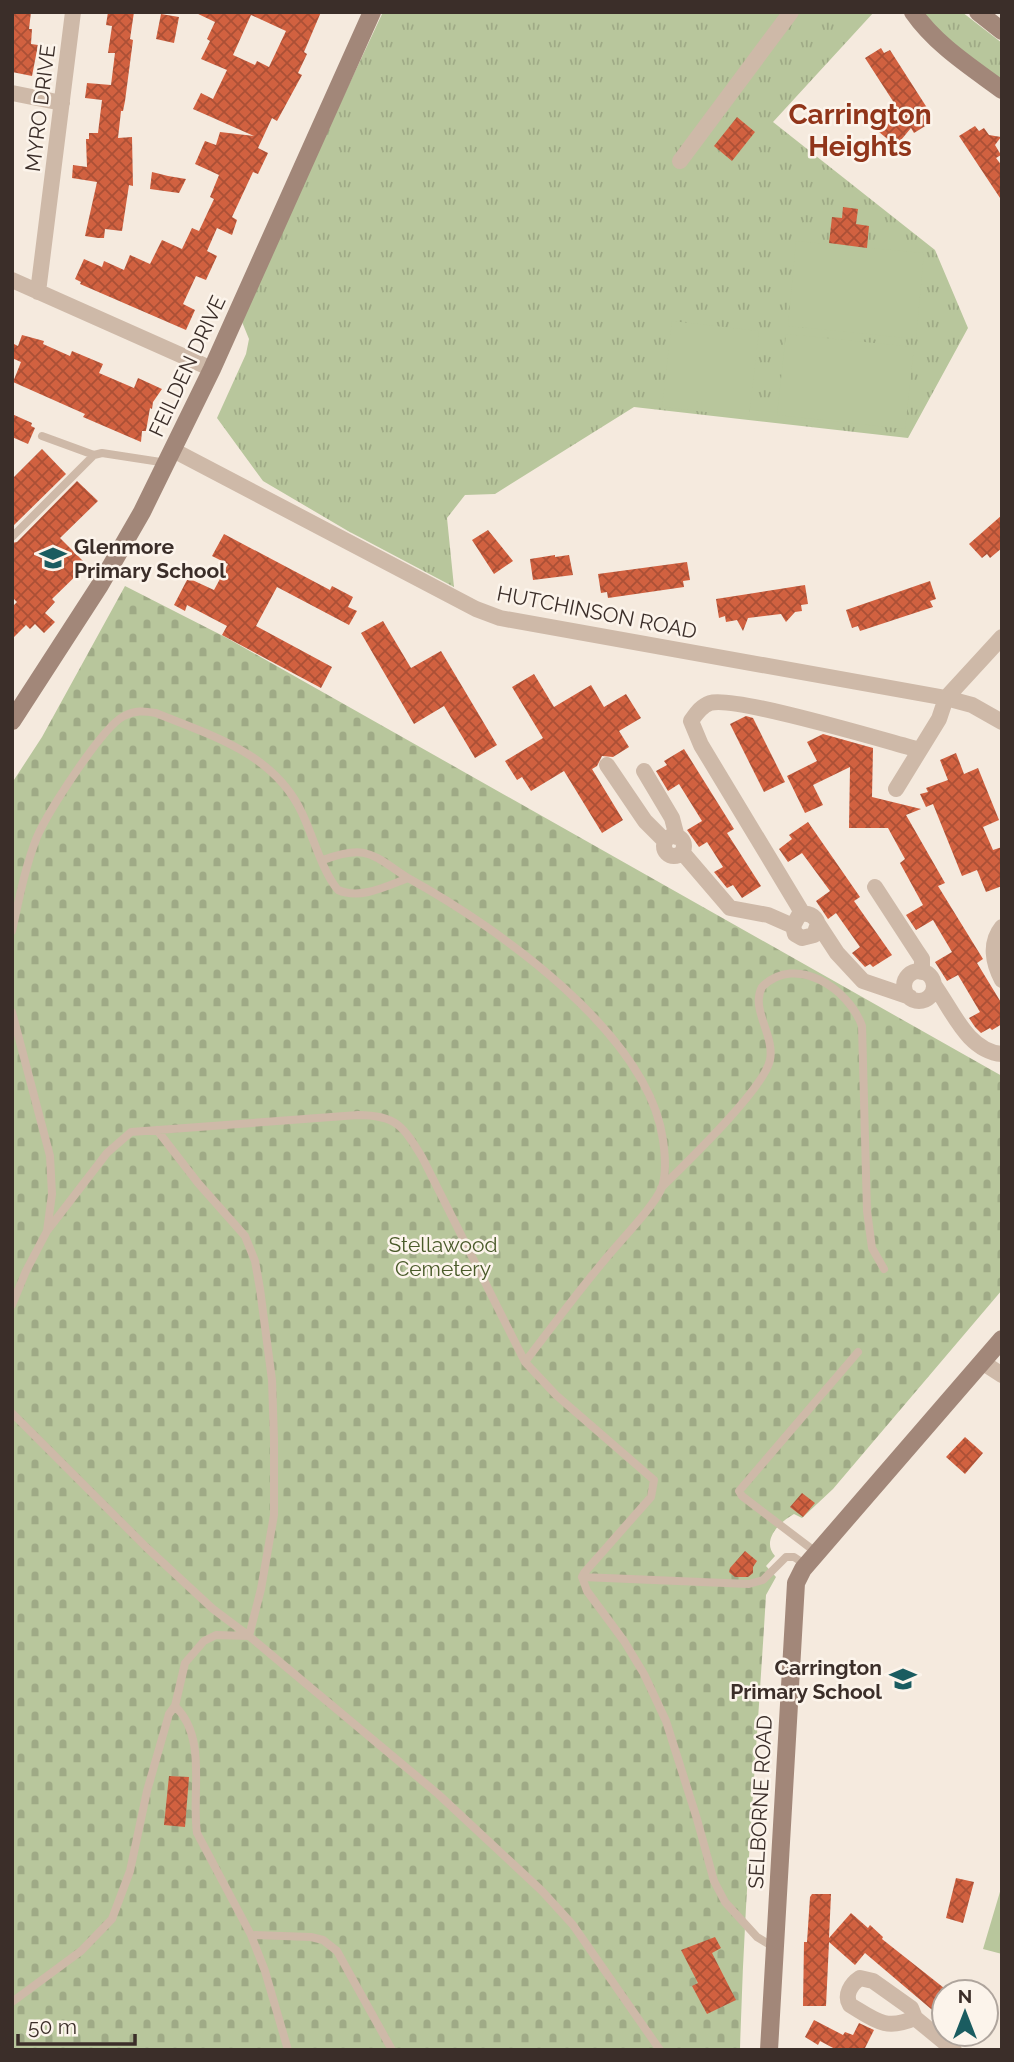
<svg xmlns="http://www.w3.org/2000/svg" width="1014" height="2062" viewBox="0 0 1014 2062" font-family="Raleway,sans-serif">
	<style>
		.grass { fill: url(#grass-tufts) }
		.cemetery { fill: url(#cemetery-stones) }
		.garden { fill: #b8c69c }
		.building { fill: url(#building-cross-hatch); fill-rule: evenodd }
		.lines { fill: none; stroke-linecap: round; stroke-linejoin: round }
		.lane { stroke: #ceb9a8; stroke-width: 8 }
		.street { stroke: #ceb9a8; stroke-width: 16 }
		.secondary { stroke: #a28779; stroke-width: 18 }
		.labels { text-anchor: middle; dominant-baseline: central; stroke-width: 5; stroke-linejoin: round; paint-order: stroke }
		.street-label { font-size: 21px; fill: #3b2e29; stroke: #fcf4eb }
		.poi-label { font-size: 21px; font-weight: bold; fill: #3b2e29; stroke: #fcf4eb; text-anchor: start }
		.park-label { font-size: 21px; fill: #4a5b2a; stroke: #fcf4eb }
		.district-label { font-size: 28px; font-weight: bold; fill: #91351a; stroke: #fcf4eb }
	</style>
	<defs>
		<pattern id="grass-tufts" width="24" height="20" patternUnits="userSpaceOnUse" patternTransform="scale(1.75)"><rect width="24" height="20" fill="#b8c69c"/><path d="M3 7l-1-3M5 7V3M7 7l1-3M15 17l-1-3M17 17v-4M19 17l1-3" fill="none" stroke="#9faa86"/></pattern>
		<pattern id="cemetery-stones" width="16" height="16" patternUnits="userSpaceOnUse" patternTransform="scale(1.75)"><rect width="16" height="16" fill="#b8c69c"/><path d="M2 7V4a2 2 0 0 1 4 0v3zM10 15v-3a2 2 0 0 1 4 0v3z" fill="#9faa86"/></pattern>
		<pattern id="building-cross-hatch" width="8" height="8" patternUnits="userSpaceOnUse" patternTransform="scale(1.75)"><rect width="8" height="8" fill="#d16140"/><path d="M0 0l8 8M0 8l8-8" fill="none" stroke="#ab5036"/></pattern>
	</defs>
	<rect width="100%" height="100%" fill="#f5eade"/>
	<!-- grass -->
	<path class="grass" d="M383,12h491l-101,110 162,128 33,78 -60,110 -274,-31 -139,87 -30,1 -18,23 7,69 -106,-56 -85,-50 -46,-63 29,-64 3,-15 -9,-22z
		M921,12h41l40,31v42l-73,-62z"/>
	<!-- cemetery -->
	<path class="cemetery" d="M125,586l102,52 775,438v214l-169,199 -31,29 -8,-4c-15,8 -33,27 -19,42l-9,10 10,11 -10,18c-9,152 -22,303 -26,455h-728v-1267l30,-46z"/>
	<!-- garden -->
	<path class="garden" d="M796,241l128,12 -8,86 -128,-13z
		M672,321l87,10 -10,86 -87,-10z
		M786,334l128,13 -9,82 -128,-14z
		M1002,1885v69l-19,-5z"/>
	<!-- building -->
	<path class="building" d="M12,12h19l-2,17h3l-1,15 7,1 -6,31 -20,-4z
		M108,12h26l-4,27 3,1 -8,61 -2,10h-2l-3,27 14,-1 1,49 -4,-1 -7,46 -17,-2 -1,9h-6l-13,-2 12,-54 -25,-4 1,-13 14,2 -1,-28h3v-6h9l4,-33 -17,-2 2,-15 24,2 4,-32h-7l4,-27 -6,-1z
		M194,12h127l-17,40 3,2 -9,19 4,2 -25,46 -5,-3 -14,30 10,5 -10,21 -5,-2 -21,45 5,3 -5,15 -15,-7 -10,23 10,5 -11,24 -10,-4 -13,28 12,6 -9,20 -106,-46 1,-2 -6,-3 9,-20 18,8 2,-6 20,9 6,-15 20,9 12,-24 20,9 10,-21 7,3 15,-32 -4,-2 9,-22 -24,-11 10,-23 11,4 4,-13 34,4 -61,-27 8,-16 12,6 14,-29 -26,-11 9,-18 -3,-2 8,-17zM251,15l35,16 -17,36 -12,-6 -2,4 -22,-10z
		M161,14l18,3 -5,26 -18,-4z
		M881,48l3,5 6,-3 41,64 -5,3 4,6 -16,10 -3,-5 -15,18 -17,-14 21,-20 -35,-54z
		M737,117l18,15 -23,29 -18,-15z
		M975,126l4,5 5,-3 5,7 12,2 -6,8 6,10 -5,3 6,8v35l-43,-65z
		M152,172l16,4 18,3 -7,14 -29,-4z
		M843,207l15,2 -2,15 13,2 -2,22 -38,-5 3,-26 10,1z
		M22,335l22,6 -1,3 27,12 2,-5 31,13 -4,9 35,15 4,-10 24,11 -9,13 -1,7 -2,-1 -4,23h-4l-1,11 -58,-25 2,-3 -72,-32 8,-20 -9,-4v-15l6,3z
		M12,414l20,9 -1,3 4,2 -7,16 -16,-7z
		M42,449l24,25 -54,53v-48z
		M77,481l21,20 -38,37 27,27 -35,34 3,3 -10,11 10,9 -11,11 -9,-9 -5,5 -4,-4 -14,14v-32l5,-5 -5,-5v-54l5,-1z
		M1002,515v33l-12,10 -3,-4 -5,4 -13,-14z
		M488,530l25,31 -19,13 -22,-34z
		M224,534l106,56 2,-4 21,11 -5,10 9,4 -8,14 -72,-38 -21,39 76,41 -11,21 -99,-53 5,-9 -40,-21 -2,6 -11,-6 14,-27 26,12 14,-26 -16,-8z
		M555,555v2l14,-2 4,20 -40,5 -3,-21z
		M687,562l3,18 -7,1 1,6 -76,11 -1,-6 -6,1 -3,-19z
		M930,581l6,18 -6,2 3,6 -73,24 -2,-5 -6,2 -6,-18z
		M805,585l3,19 -7,1 1,6 -7,1 -9,10 -5,-8 -33,4 -5,13 -6,-11 -11,2 -1,-6 -6,2 -3,-19z
		M383,621l28,47 30,-17 56,94 -22,13 -31,-52 -30,18 -53,-91z
		M534,674l20,33 37,-22 13,22 22,-13 15,24 -22,13 10,16 -16,10 -11,-1 -5,10 -5,3 31,51 -21,13 -38,-62 -33,20 -9,-14 -5,3 -12,-19 38,-23 -31,-51z
		M746,716l7,2 32,64 -21,10 -34,-68z
		M823,734l50,14 -1,49 49,12 -15,6 39,68 -7,3 45,73 -6,4 25,41v20l-10,6 -2,-2 -9,5 -6,-6 -6,-9 11,-6 -22,-37 -11,6 -12,-19 17,-10 -19,-32 -17,10 -10,-15 17,-10 -23,-42 5,-4 -17,-31h-39l1,-61 -37,18 10,20 -18,8 -18,-37 30,-15 -10,-19z
		M684,749l50,80 -7,4 34,53 -19,12 -9,-13 -6,3 -13,-16 9,-5 -16,-25 -8,5 -12,-17 15,-9 -23,-37 -11,7 -12,-20 11,-6 -3,-4z
		M956,753l8,21 14,-6 21,52 -16,7 10,23 9,-3v39l-16,6 -9,-22 -15,6 -29,-72 -7,3 -6,-13 8,-2 -2,-4 22,-8 -8,-20z
		M808,822l52,75 -6,4 38,54 -19,12 -3,-3 -5,3 -13,-14 8,-6 -24,-34 -8,6 -12,-18 14,-10 -28,-38 -14,9 -9,-13 13,-10 -3,-4z
		M965,1437l18,16 -18,21 -19,-17z
		M802,1493l13,10 -12,14 -13,-10z
		M745,1551l12,10 -4,6v6l-5,4h-13l-6,-5 1,-4z
		M169,1776l20,1 -4,50 -21,-2z
		M956,1878l18,4 -11,41 -17,-5z
		M812,1894h19l-2,44 22,-25 17,15 2,-3 13,12 -1,2 62,49v32l-79,-67 -10,12 -26,-23 -3,64h-23l1,-64h3l3,-45z
		M715,1937l6,11 -9,5 24,47 -29,14 -15,-28 6,-3 -17,-33z
		M814,2020l29,15 2,-3 8,3 6,-12 15,7 -10,20h-27l-17,-9 -2,4 -13,-8z"/>
	<g class="lines">
		<!-- lane -->
		<path class="lane" d="M42,436l52,19
			M12,537l82,-82 8,-2 65,10
			M323,860c44,-16 48,-6 85,18
			M12,931c7,-32 13,-64 25,-94 11,-25 65,-110 87,-121 11,-6 20,-5 32,-3 56,23 118,40 146,100 11,23 20,58 36,77 22,10 49,-4 70,-12 89,49 240,155 255,262 2,14 4,32 -1,47 -7,19 -45,57 -59,75 -27,32 -52,66 -78,100l31,33 98,85 -3,17 -67,76 -2,4 167,7 14,-4 23,-23h8l12,8
			M12,1012l38,144 2,38 -5,37 -21,40 -14,34
			M661,1188c24,-24 103,-99 109,-128 5,-25 -20,-51 -8,-73 34,-34 87,2 100,39l5,185 5,37 12,21
			M47,1231l60,-78 24,-21 227,-17c38,0 45,11 64,42l103,205
			M12,1413l134,134 67,62 36,27 189,158 104,97 31,34 87,125
			M817,1553l-75,-57 -3,-5 119,-139
			M582,1577l5,14 37,50 20,33 22,47 31,98 17,62 11,21 32,35 18,11
			M175,1706c33,32 16,87 22,127l54,102 14,36 23,79
			M251,1935l60,2 12,3 14,11 55,99
			M12,2002l69,-51 31,-32 18,-48 17,-80 22,-77 6,-8 10,-43 19,-22 12,-6 33,1 12,-47 13,-74v-76l-2,-59 -12,-91 -5,-28 -10,-25 -47,-53 -41,-53"/>
		<!-- street -->
		<path class="street" d="M12,93l50,10
			M680,161l111,-149
			M12,280l200,89
			M38,292l35,-280
			M173,450l303,159 24,9 446,80 26,7 30,17
			M607,765l38,56 20,20
			M644,771l28,47 5,19
			M896,789l43,-70 7,-21 56,-61
			M664 846a10 10 0 1 1 20 0a10 10 0 1 1-20 0Z
			M682,852l48,56 38,7 25,11 2,8 7,4 12,-3 4,-11c-3,-9 -10,-12 -19,-9l-6,11
			M875,887l41,63 6,9v13
			M803,914l-102,-169 -10,-24c5,-7 10,-15 19,-18 24,-8 176,38 210,47
			M818,924l19,29 26,28 47,16
			M1002,927c-13,16 -9,36 0,53
			M904 986a15 15 0 1 1 30 0a15 15 0 1 1-30 0Z
			M934,985c18,24 33,66 68,69
			M982,1362l20,13
			M915,2018c-30,13 -40,2 -65,-13 -6,-10 1,-21 10,-27l13,3 38,27 4,10 39,32"/>
		<!-- secondary -->
		<path class="secondary" d="M913,12c23,33 58,55 89,78
			M978,12l24,19
			M12,721l88,-136 42,-73 70,-143 160,-357
			M769,2050l27,-467 7,-14 199,-230"/>
	</g>
	<!-- icons -->
	<defs>
		<symbol id="school-bare" viewBox="-9 -9 18 18"><path d="M0-5L7-2L0 1L-7-2ZM-4 1L0 2.5L4 1V4Q0 6-4 4Z" fill="#1a5c60" stroke="#fcf4eb" stroke-width="2.5" paint-order="stroke"/></symbol>
	</defs>
	<g fill-rule="evenodd">
		<use href="#school-bare" x="34" y="539" width="38" height="38"/>
		<use href="#school-bare" x="884" y="1660" width="38" height="38"/>
	</g>
	<g class="labels">
		<!-- street labels -->
		<g class="street-label">
			<text transform="translate(40 108) rotate(-83)">MYRO DRIVE</text>
			<text transform="translate(187 366) rotate(-65)">FEILDEN DRIVE</text>
			<text transform="translate(597 612) rotate(11)">HUTCHINSON ROAD</text>
			<text transform="translate(760 1802) rotate(-87)">SELBORNE ROAD</text>
		</g>
		<!-- poi labels -->
		<g class="poi-label">
			<text x="74" y="546">Glenmore<tspan x="74" dy="24">Primary School</tspan></text>
			<text x="882" y="1667" text-anchor="end">Carrington<tspan x="882" dy="24">Primary School</tspan></text>
		</g>
		<!-- park labels -->
		<g class="park-label">
			<text x="443" y="1244">Stellawood<tspan x="443" dy="24">Cemetery</tspan></text>
		</g>
		<!-- district labels -->
		<g class="district-label">
			<text x="860" y="114">Carrington<tspan x="860" dy="32">Heights</tspan></text>
		</g>
	</g>
	<!-- border -->
	<rect width="1014" height="2062" fill="none" stroke="#3b2e29" stroke-width="28"/>
	<!-- north arrow -->
	<g transform="translate(965 2013)"><circle r="33" fill="#fcf4eb" stroke="#afa59d" stroke-width="2"/>
	<path d="M0-5L12 26L0 18L-12 26Z" fill="#1a5c60"/>
	<text y="-10" font-size="19" font-weight="bold" text-anchor="middle" fill="#3b2e29">N</text>
	</g>
	<!-- scale -->
	<path d="M18 2034v10h117v-10" fill="none" stroke="#3b2e29" stroke-width="3.5"/>
	<text x="28" y="2034" font-size="21" fill="#3b2e29" stroke="#fcf4eb" stroke-width="5" paint-order="stroke">50 m</text>
</svg>
